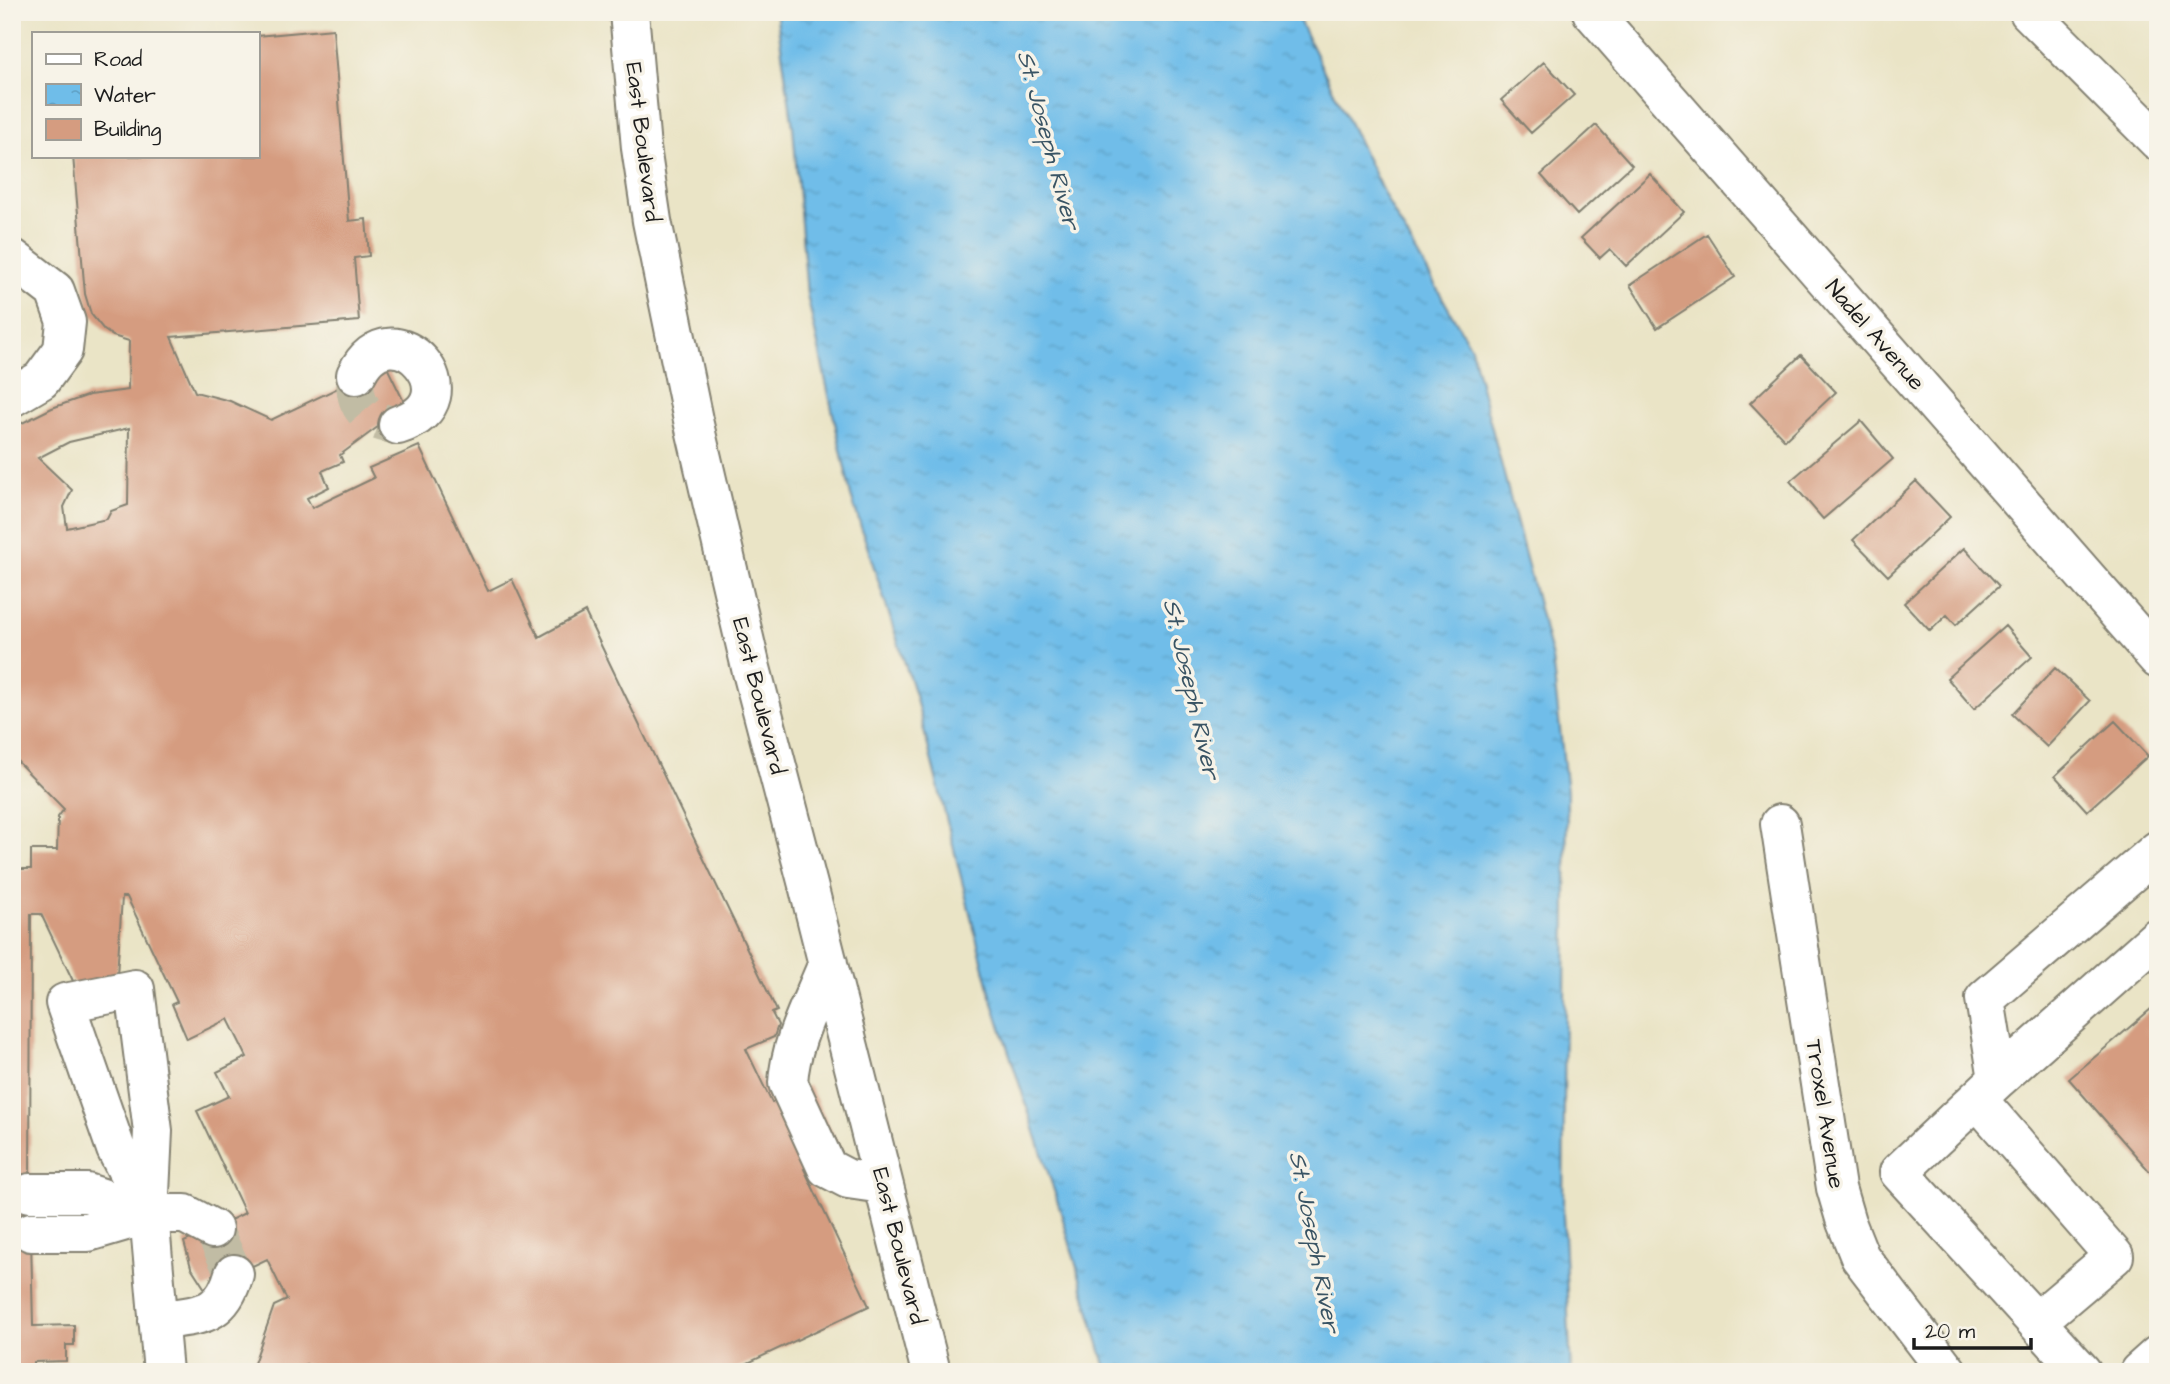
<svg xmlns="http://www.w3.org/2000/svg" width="2170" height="1384" viewBox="0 0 2170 1384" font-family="'Architects Daughter',sans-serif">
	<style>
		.water { fill: url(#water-ripples); stroke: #466c82; stroke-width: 2 }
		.building { fill: #d59c80; fill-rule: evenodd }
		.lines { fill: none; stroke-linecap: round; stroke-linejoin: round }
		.minor-tunnel { stroke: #c1bca4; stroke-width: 38; stroke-dasharray: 38 19; stroke-linecap: butt }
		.minor-casing { stroke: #838071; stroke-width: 42 }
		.minor { stroke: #fff; stroke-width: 38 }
		.labels { text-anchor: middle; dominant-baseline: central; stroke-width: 7; stroke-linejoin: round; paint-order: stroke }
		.street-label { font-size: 23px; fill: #1c1c1c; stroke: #f7f3e8 }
		.water-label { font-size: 24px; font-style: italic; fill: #395464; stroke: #f7f3e8 }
	</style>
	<defs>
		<pattern id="water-ripples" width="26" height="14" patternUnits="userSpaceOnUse" patternTransform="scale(1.75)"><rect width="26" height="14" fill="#6fbde9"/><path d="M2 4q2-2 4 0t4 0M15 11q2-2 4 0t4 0" fill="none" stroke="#60a2c7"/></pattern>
	</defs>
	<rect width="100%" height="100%" fill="#f7f3e8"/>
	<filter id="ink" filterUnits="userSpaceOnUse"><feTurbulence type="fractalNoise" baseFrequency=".0143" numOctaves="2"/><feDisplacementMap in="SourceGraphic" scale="14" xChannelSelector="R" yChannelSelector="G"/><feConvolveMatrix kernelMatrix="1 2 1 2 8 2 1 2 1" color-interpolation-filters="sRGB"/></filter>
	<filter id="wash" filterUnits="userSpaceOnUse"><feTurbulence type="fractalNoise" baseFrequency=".00686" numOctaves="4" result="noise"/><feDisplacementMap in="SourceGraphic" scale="28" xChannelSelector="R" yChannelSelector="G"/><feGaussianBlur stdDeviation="1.57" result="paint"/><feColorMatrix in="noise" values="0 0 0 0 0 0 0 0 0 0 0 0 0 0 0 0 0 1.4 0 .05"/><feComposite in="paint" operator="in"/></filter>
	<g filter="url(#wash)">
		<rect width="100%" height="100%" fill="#eae4c6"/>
		<!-- water -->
		<path class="water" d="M776,12h519l94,192 82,144 81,310 15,134 -4,422 8,158h-464l-47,-163 -68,-209 -77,-305 -64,-199 -44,-201 -14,-168z"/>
		<g id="blocks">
			<!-- building -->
			<path class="building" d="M333,29l16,192 17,-2 3,37 -15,2 5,63 -188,16 24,55 35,9 41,19 115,-55 20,41 -66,49 3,7 -21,9 7,16 -22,11 5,10 62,-30 -5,-10 50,-22 69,145 24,-12 27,58 46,-25 192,399 -5,2 6,12 -4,12 -28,12 26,54 37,-18 33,67 -38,17 65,137 -140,66h-419l-4,-8 -18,8h-37l23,-66 13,-6 -20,-41 -62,30 -14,-22 -7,-25 61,-29 -48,-102 32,-15 -12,-24 30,-15 -19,-38 -41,20 -15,-35 5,-2 -50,-105h-5l-5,79 -42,9 -34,-71h-10l-1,279 3,133 41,-1v20h-8v16l-32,1v6h-22v-499h19v-19h26l1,-33 6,-8 -52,-53v-328l40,-20 37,-13 39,-5 1,-49 -16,-5 -9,-6 -13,-16 -6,-20 -12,-138h184v-120zM129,428l-1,77 -17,6 -4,8 -40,9 -3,-21 8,-17 -34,-32 31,-16z
				M1544,62l30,33 -43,38 -30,-33z
				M1596,125l36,40 -55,50 -36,-40z
				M1650,174l34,38 -58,54 -16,-17 -10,9 -19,-20z
				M1707,234l28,43 -78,51 -27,-43z
				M1801,355l35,37 -51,48 -35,-37z
				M1861,421l32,38 -70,60 -33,-38z
				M1916,481l34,36 -62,59 -35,-36z
				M1964,548l35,38 -43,39 -9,-10 -17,16 -26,-28z
				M2005,626l27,31 -58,52 -27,-31z
				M2055,668l35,33 -43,46 -35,-33z
				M2115,721l33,35 -61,55 -32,-35z
				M2158,1003v178l-89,-102z"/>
		</g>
	</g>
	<g filter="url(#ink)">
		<use href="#blocks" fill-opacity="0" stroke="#838071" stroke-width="2"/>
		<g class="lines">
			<!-- minor-tunnel -->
			<path class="minor-tunnel" d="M356,375c-4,30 12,49 42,50
				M213,1229l21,45"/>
			<defs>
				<path id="minor" d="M629,12l12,136 11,73 41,199 58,248 57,217 123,487
					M1592,12l566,647
					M2029,12l129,129
					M12,258l43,33 11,31 -3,28 -22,30 -29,17
					M356,375c36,-75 124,25 42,50
					M1780,824l56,364 10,34 14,35 88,115
					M828,963c-15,38 -38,79 -40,120l39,85 21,11 35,5
					M1998,1079l-13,-80 173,-149
					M1977,1099l137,157 -78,66
					M30,1193h57l62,21
					M149,1214l-33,-65 -51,-146 70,-14 18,142 -4,83 14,158
					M31,1232h57l61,-18h36l28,15
					M158,1321c40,-7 63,-2 76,-47
					M2082,1372l-183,-200 99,-93 160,-142
					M2139,1372l19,-17"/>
			</defs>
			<!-- minor casing -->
			<use href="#minor" class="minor-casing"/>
			<!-- minor -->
			<use href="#minor" class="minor"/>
		</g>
	</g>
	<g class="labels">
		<!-- street labels -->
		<g class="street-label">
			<text transform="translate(643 142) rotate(83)">East Boulevard</text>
			<text transform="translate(1875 335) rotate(49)">Nadel Avenue</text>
			<text transform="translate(759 696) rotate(76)">East Boulevard</text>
			<text transform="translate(1825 1114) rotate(81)">Troxel Avenue</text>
			<text transform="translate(899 1246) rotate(76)">East Boulevard</text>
		</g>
		<!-- water labels -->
		<g class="water-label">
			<text transform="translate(1048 140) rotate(75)">St. Joseph River</text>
			<text transform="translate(1191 689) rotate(77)">St. Joseph River</text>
			<text transform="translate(1314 1242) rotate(79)">St. Joseph River</text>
		</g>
	</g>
	<!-- margin -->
	<rect width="2170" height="1384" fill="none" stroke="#f7f3e8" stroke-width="42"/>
	<!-- legend -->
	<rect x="32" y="32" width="228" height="126" fill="#f7f3e8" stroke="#9f9d96" stroke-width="2"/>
	<rect x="46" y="54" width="35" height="10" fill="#ffffff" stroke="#9f9d96" stroke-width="2"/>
	<text x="94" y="66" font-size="21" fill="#1c1c1c">Road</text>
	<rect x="46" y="84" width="35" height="21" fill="url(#water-ripples)" stroke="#9f9d96" stroke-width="2"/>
	<text x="94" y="102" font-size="21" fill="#1c1c1c">Water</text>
	<rect x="46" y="119" width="35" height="21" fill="#d59c80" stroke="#9f9d96" stroke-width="2"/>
	<text x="94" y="136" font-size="21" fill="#1c1c1c">Building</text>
	<!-- scale -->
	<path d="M1914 1338v10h117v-10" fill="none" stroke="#1c1c1c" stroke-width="3.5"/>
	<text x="1925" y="1338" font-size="21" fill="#1c1c1c" stroke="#f7f3e8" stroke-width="5" paint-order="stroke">20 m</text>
</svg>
